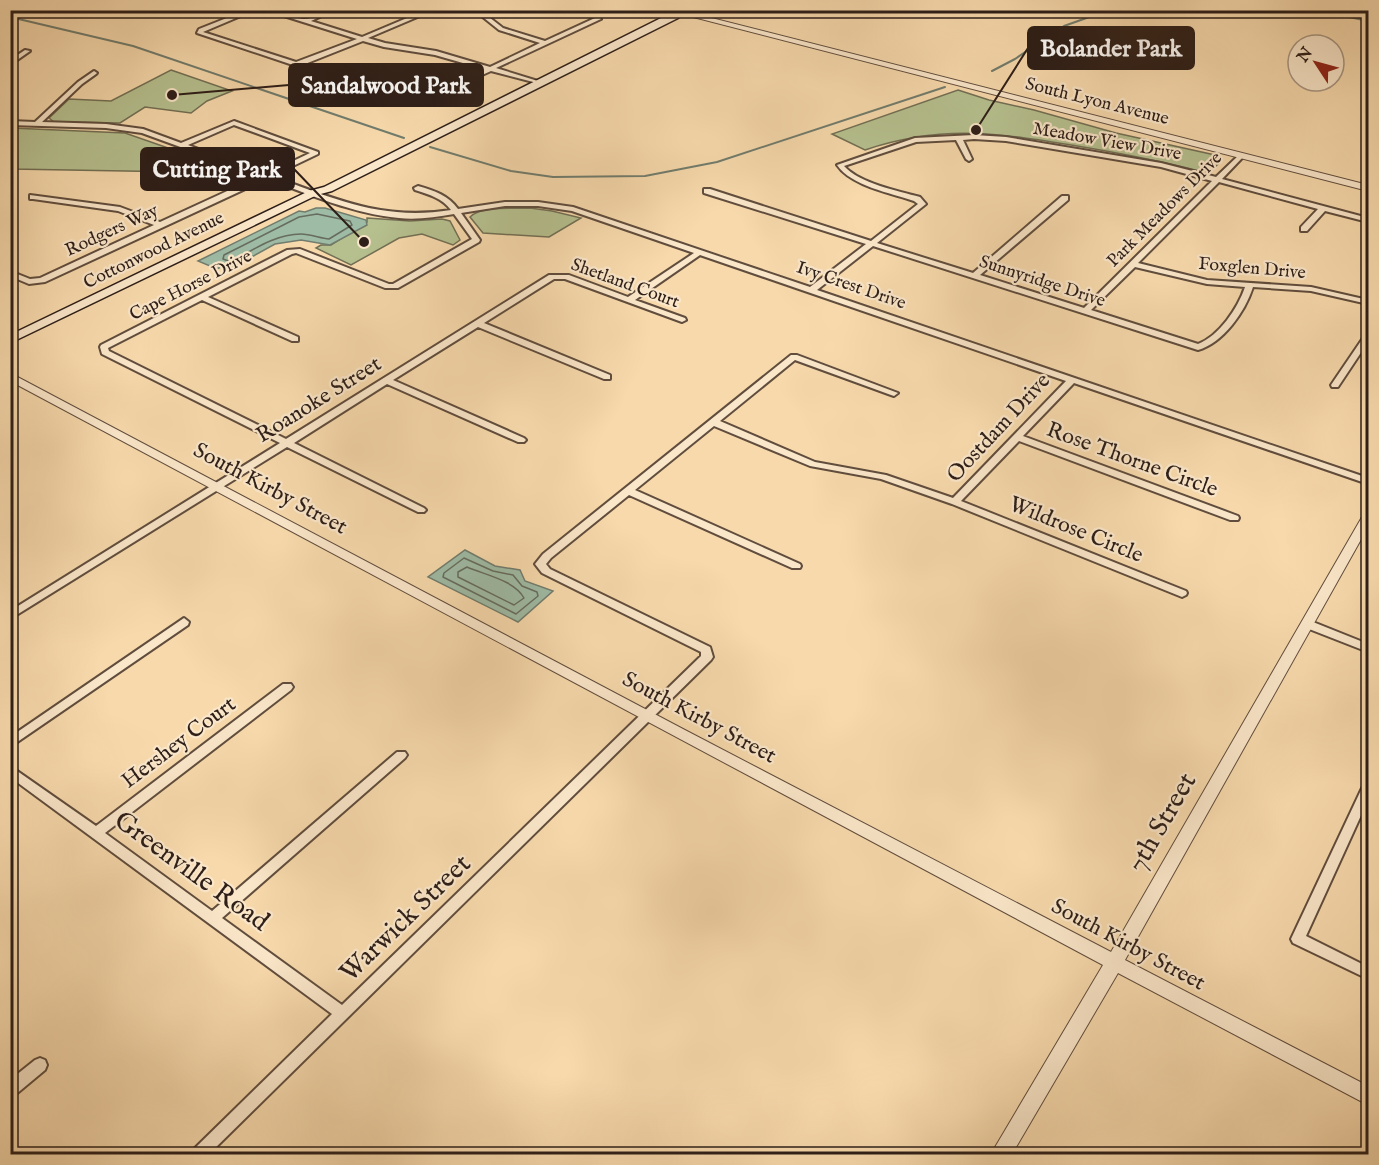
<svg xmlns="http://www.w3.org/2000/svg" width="1379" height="1165" viewBox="0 0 1379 1165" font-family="'IM FELL English',serif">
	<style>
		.green { fill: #b6c08f; stroke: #726f54; stroke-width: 1.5 }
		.water { fill: #9ebba5; stroke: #717c6d; stroke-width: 1.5 }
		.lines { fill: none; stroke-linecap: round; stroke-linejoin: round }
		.shore { stroke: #666c5e; stroke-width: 1.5 }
		.stream { stroke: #717c6d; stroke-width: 2 }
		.minor-casing { stroke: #604d3d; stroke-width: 4 }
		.tertiary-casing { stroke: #604d3d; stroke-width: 2 }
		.secondary-casing { stroke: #2d1e18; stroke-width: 3 }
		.minor { fill: #fae6c9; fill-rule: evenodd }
		.tertiary { fill: #fae6c9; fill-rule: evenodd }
		.secondary { fill: #fae6c9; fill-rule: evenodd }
		.labels { text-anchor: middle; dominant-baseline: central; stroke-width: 4.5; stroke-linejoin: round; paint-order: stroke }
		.far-street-label { font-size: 18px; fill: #2d1e18; stroke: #fae6c9 }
		.street-label { font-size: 22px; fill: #2d1e18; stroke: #fae6c9 }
		.near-street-label { font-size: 27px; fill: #2d1e18; stroke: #fae6c9 }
		.leader { fill: none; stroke: #2d1e18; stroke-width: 2 }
		.callout-dot { fill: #2d1e18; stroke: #fae6c9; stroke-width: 2 }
		.callout { fill: #2d1e18; stroke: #2d1e18; stroke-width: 2 }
		.callout-label { font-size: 24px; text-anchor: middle; font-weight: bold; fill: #fff }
	</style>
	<rect width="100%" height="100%" fill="#f7d9ac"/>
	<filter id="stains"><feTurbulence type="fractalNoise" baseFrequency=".00333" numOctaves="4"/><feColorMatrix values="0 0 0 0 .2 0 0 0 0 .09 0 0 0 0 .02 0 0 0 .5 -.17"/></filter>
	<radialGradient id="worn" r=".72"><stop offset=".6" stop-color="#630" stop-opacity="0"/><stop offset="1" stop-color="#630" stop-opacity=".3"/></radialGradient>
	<!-- green -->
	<path class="green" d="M171,70l61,21 -25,10 -16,12 -46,-6 -25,16 -66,-1 -5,-4 20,-19 42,2z
		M958,90l31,10 45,10 82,23 99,22 6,6 -10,10 -8,1c-42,-11 -84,-19 -126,-26 -78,-13 -135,-22 -212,4l-33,-16z
		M11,128l114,5 115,40 -229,-4z
		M530,208l22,3 29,7 -32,19 -66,-4 -13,-16c13,-12 43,-8 60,-9z
		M367,218l43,3 32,-2 8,2 10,19 -7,5 -31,-11 -23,4 -48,27 -35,-17 5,-3h10l36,-23z"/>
	<!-- water -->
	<path class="water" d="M316,208h9l41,12 1,5 -37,20 -29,-5 -26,4 -45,25 -7,-3 -6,3 -19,-8 101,-50 6,1z
		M465,550l30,16 25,4 5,11 28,10 -35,31 -90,-45z"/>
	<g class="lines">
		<!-- shore -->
		<path class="shore" d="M317,214l33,7 2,4 -23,14c-9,-1 -19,-5 -28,-5 -26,0 -48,16 -70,28l-8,-3 1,-4 75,-38z
			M464,558l29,13 20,4 9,11 15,6 1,4 -22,18 -73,-37 1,-4z
			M467,567c18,8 47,13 57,31l-10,7 -56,-28v-5z"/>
		<!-- stream -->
		<path class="stream" d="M1316,10l52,11
			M10,17l123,29 271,92
			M992,71l23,-12 49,-33 45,-16
			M430,147l81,24 42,6 92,-1 72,-14 228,-75"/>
		<defs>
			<path id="minor" d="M247,10h8l-52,22 93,30 61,-23 -92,-29c13,0 24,7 38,9 9,1 21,-9 32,-9l-24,11 51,16 64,-27h8l-66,28 17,5 51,8 54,16 50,-24 -41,-13 -25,-20h6l23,18 42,13 50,-23 -24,-8h10l18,6 2,3 -105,49 45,14v2l-50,-13 -73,33 -47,-20 5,-1 42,17 66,-31 -49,-14 -51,-8 -21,-6 -58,23 -9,2 -99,-33 2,-4z
				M25,50l5,1 -20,14v-5z
				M94,71l3,2 -1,1 -14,10 -40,38 64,2 37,5 38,14 53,-22 84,31v2l-46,22c63,23 111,45 179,34 -9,-12 -21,-15 -36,-20l-1,-2 4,-2c17,5 30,9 40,23l47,-7h33l35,5 237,80 56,-43 -162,-51v-4h6l161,52 47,-37 -4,-3c-23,-8 -63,-15 -77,-36l78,-27 59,-3 32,2 155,26 55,14 23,-22h4v2l-21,22 146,39v4l-43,-11 -18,20h-6v-4l17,-18 -99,-27 -81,81 69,17 104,7 57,13v4l-57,-13 -58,-4c-8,25 -30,56 -55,63l-325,-104 -56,44 551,188v6l-294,-101 -51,53 215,80 1,2 -1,2h-8l-211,-79 -58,60 225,90 1,2 -1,2 -4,2 -230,-93 -71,-25 -71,-13 -96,-40 -79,64 165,74 1,2 -1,2h-8l-163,-73 -78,63 -5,6 4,5 160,78 3,10 -2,3 -502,494h-17l2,-5 138,-135 -322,-237v-11l86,60 187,-142h8l2,3 -2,3 -186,143 107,78 185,-159h8l2,3 -2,3 -183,160 120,87 359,-349v-4l-6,-3 -153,-76 -7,-9 8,-10 248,-199h6l101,38 -4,3 -3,-1 -96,-35 -75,61 95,41 71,13 67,23 113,-117 -366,-126 -65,45 50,18 1,2 -4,2 -117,-43h-11l-70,44 126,52v4h-6l-126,-52 -85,53 131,58 2,2 -2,2h-6l-131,-58 -93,59 130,65 2,2 -2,2h-6l-131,-65 -277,172v-8l270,-168 -178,-89 -2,-7 1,-2 186,-95 13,-1 89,35h4l79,-45 -18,-25c-18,3 -37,6 -55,4 -46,-4 -90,-24 -132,-39l-222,103 -16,2 -19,-8v-5l20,8 10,-1 114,-53 -36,-14 -85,-12h-3v-4l90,12 40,15 100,-46 -118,-43 -36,-5 -96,-3v-4l25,1 43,-40zM234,125l76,28 -44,21 -78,-29zM974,139l32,2 155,26 51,14 -128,127 -104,-33 88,-75v-4h-6l-89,77 -96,-30 49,-39 -6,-7c-22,-6 -61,-14 -76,-31l72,-24 40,-2 10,19 3,2 3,-2 -9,-19zM505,206h33l34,5 122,42 -66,44 -59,-22h-20l-263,164 -177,-88 -1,-3 94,-48 90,41h6v-4l-90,-40 84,-43 4,-1 89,35h13l81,-46 1,-2 -19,-27zM1135,267l72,17 38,3c-7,21 -26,49 -47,57l-107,-34z
				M1365,335h3v7l-30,45h-6l-1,-2z
				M184,618l5,4 -1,3 -178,122v-10z
				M1308,620l60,24v8l-64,-25 -1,-3z
				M1368,783v17l-62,136 62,31v12l-75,-36 -2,-4 71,-151 2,-3z
				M40,1058l5,2 2,5 -2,5 -30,25 -5,2v-17l25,-20z"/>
			<path id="tertiary" d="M666,10h14l688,175v6z
				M10,373l673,356 428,223 251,-435 6,-4v14l-243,433 243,126v19l-250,-132 -106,181h-21l112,-189 -1093,-584z"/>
			<path id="secondary" d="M675,11l7,2 -4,5 -346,173 -15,4 -307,148v-8l299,-144 15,-4z"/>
		</defs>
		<!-- minor casing -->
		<use href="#minor" class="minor-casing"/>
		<!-- tertiary casing -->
		<use href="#tertiary" class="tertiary-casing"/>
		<!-- secondary casing -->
		<use href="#secondary" class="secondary-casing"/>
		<!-- minor -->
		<use href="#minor" class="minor"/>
		<!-- tertiary -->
		<use href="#tertiary" class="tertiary"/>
		<!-- secondary -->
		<use href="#secondary" class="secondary"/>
	</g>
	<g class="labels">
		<!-- far-street labels -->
		<g class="far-street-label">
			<text transform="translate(1097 102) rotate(14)">South Lyon Avenue</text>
			<text transform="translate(1107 142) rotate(10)">Meadow View Drive</text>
			<text transform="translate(1165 210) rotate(-45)">Park Meadows Drive</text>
			<text transform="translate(112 231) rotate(-25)">Rodgers Way</text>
			<text transform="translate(154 251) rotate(-26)">Cottonwood Avenue</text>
			<text transform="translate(1252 269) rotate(5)">Foxglen Drive</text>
			<text transform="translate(1042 282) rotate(18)">Sunnyridge Drive</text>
			<text transform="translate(625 284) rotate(20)">Shetland Court</text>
			<text transform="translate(191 286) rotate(-27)">Cape Horse Drive</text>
			<text transform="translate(851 286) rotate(19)">Ivy Crest Drive</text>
		</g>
		<!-- street labels -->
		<g class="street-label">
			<text transform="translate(319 400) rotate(-32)">Roanoke Street</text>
			<text transform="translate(999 428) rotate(-47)">Oostdam Drive</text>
			<text transform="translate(1132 460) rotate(20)">Rose Thorne Circle</text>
			<text transform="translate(270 489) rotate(28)">South Kirby Street</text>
			<text transform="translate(1076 530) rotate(22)">Wildrose Circle</text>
			<text transform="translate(699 718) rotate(28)">South Kirby Street</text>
			<text transform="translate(179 743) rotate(-37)">Hershey Court</text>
			<text transform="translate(1128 945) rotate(28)">South Kirby Street</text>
		</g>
		<!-- near-street labels -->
		<g class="near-street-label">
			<text transform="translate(1163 823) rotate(-60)">7th Street</text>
			<text transform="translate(191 872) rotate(36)">Greenville Road</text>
			<text transform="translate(406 919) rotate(-44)">Warwick Street</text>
		</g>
	</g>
	<!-- callouts -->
	<path class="leader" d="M976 130L1028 48M172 95L289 85M364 242L294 169"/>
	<g class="callout-dot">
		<circle cx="976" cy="130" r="6"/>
		<circle cx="172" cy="95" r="6"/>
		<circle cx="364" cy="242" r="6"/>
	</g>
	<g class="callout">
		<rect x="1028" y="27" width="166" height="42" rx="6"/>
		<rect x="289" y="64" width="194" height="42" rx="6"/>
		<rect x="141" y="148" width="153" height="42" rx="6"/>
	</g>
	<g class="callout-label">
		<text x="1111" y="56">Bolander Park</text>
		<text x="386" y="93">Sandalwood Park</text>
		<text x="217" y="177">Cutting Park</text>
	</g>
	<!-- margin -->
	<rect width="1379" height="1165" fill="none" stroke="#f7d9ac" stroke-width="36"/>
	<rect x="12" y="12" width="1355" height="1141" fill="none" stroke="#2d1e18" stroke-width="3"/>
	<rect x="18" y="18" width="1343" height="1129" fill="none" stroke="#2d1e18" stroke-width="1.5"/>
	<!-- north arrow -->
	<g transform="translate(1316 63) rotate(306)"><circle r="28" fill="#fae6c9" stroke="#a89682" stroke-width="1.5"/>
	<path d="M0-4.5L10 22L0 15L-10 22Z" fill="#8f2418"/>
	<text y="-9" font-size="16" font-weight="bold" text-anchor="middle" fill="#2d1e18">N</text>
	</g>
	<rect width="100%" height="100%" filter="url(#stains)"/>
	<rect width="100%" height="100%" fill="url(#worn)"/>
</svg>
